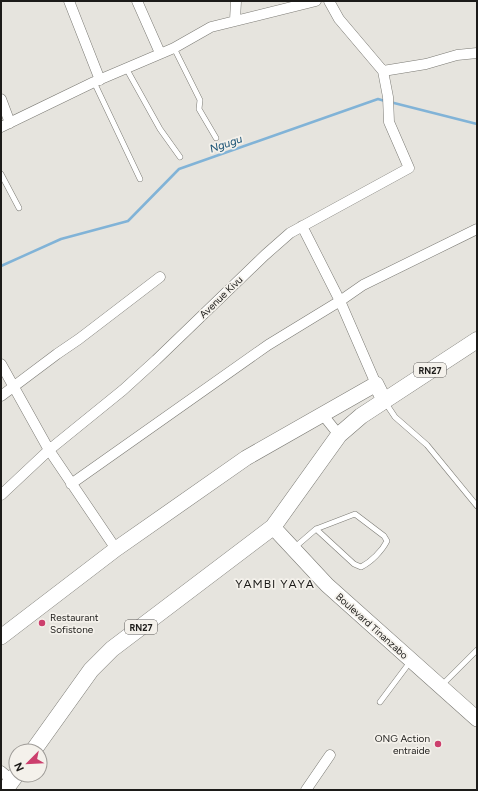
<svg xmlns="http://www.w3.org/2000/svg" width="478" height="791" viewBox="0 0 478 791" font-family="Figtree,sans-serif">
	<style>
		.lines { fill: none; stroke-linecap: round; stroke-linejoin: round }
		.stream { stroke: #81b3d7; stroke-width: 2.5 }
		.lane-casing { stroke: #7b7a74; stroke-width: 6 }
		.street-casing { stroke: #7b7a74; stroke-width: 11 }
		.secondary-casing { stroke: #7b7a74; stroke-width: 16 }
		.primary-casing { stroke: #7b7a74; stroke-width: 17 }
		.lane { stroke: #fff; stroke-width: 5 }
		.street { stroke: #fff; stroke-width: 10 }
		.secondary { stroke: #fff; stroke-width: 15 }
		.primary { stroke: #fff; stroke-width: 16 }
		.poi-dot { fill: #cc3f6d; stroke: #f4f1eb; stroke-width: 1.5 }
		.labels { text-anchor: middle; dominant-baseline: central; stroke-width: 3.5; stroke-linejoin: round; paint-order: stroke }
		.shield { fill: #f4f1eb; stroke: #5d5b58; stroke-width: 1 }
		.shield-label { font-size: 9px; font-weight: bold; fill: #1c1b19 }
		.street-label { font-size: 10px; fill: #1c1b19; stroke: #f4f1eb }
		.poi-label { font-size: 10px; fill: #1c1b19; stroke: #f4f1eb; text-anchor: start }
		.water-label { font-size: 11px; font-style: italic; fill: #134e71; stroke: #f4f1eb }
		.quarter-label { font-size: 12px; letter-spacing: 1px; fill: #1c1b19; stroke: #f4f1eb }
	</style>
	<rect width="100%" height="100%" fill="#e6e4de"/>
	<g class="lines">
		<!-- stream -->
		<path class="stream" d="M390,102l87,22
			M1,266l60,-27 67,-18 51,-52 199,-70 7,2"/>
		<defs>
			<path id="lane" d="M174,48l26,52 -1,9 17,29
				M126,68l34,61 20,28
				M94,82l46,97
				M1,174l18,34
				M385,402l10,15 32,28 50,61
				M294,548l22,-19 39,-15 29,22 3,5c-5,10 -16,21 -26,26l-7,-3 -38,-35
				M441,686l36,-36
				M380,702l30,-40"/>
			<path id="street" d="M69,1l31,79
				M137,1l23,52
				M235,20l1,-19
				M383,71l43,-7 31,-9 20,-2
				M1,99l9,24
				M1,127l93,-45 80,-34 37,-21 105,-26
				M302,226l38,75 36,83
				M1,364l48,86 67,99
				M1,396l56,-42 22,-15 81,-62
				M323,415l16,20
				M71,484l197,-139 72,-44 23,-16 114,-56
				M1,495l48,-45 74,-60 33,-30 109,-105 25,-22 119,-65 -20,-46 -1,-25 -5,-26 -44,-52 -10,-18
				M1,771l11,9
				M306,790l24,-35"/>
			<path id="secondary" d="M273,527l54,58 150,134
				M1,637l115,-88 130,-91 130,-74 8,16"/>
			<path id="primary" d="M33,751l58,-81 21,-21 161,-122 66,-92 22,-19 116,-76
				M5,790l11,-15"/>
		</defs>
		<!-- lane casing -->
		<use href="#lane" class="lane-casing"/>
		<!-- street casing -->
		<use href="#street" class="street-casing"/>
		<!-- secondary casing -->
		<use href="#secondary" class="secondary-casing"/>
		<!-- primary casing -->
		<use href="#primary" class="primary-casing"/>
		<!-- lane -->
		<use href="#lane" class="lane"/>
		<!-- street -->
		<use href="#street" class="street"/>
		<!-- secondary -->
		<use href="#secondary" class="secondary"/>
		<!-- primary -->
		<use href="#primary" class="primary"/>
	</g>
	<!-- markers -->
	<g class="poi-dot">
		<circle cx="42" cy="623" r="4"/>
		<circle cx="438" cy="744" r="4"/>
	</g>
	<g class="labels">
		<!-- shield labels -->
		<g class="shield">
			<rect x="414" y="363" width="32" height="14" rx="3"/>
			<rect x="125" y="620" width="32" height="14" rx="3"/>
		</g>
		<g class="shield-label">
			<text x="430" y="370">RN27</text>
			<text x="141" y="627">RN27</text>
		</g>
		<!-- street labels -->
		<g class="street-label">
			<text transform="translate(221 297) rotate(-44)">Avenue Kivu</text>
			<text transform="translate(372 626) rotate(42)">Boulevard Tinanzabo</text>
		</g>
		<!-- poi labels -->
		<g class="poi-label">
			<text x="50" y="617">Restaurant<tspan x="50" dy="12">Sofistone</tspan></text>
			<text x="430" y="738" text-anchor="end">ONG Action<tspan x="430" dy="12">entraide</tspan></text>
		</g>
		<!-- water labels -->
		<g class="water-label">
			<text transform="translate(226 144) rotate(-19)">Ngugu</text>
		</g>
		<!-- quarter labels -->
		<g class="quarter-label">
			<text x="275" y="584">YAMBI YAYA</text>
		</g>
	</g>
	<!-- border -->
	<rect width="478" height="791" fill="none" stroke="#1c1b19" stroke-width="4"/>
	<!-- north arrow -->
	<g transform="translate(28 763) rotate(246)"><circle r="19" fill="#f4f1eb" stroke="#9e9b97"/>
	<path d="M0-3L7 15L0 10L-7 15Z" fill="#cc3f6d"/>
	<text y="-6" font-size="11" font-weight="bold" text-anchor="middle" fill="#1c1b19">N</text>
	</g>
</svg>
